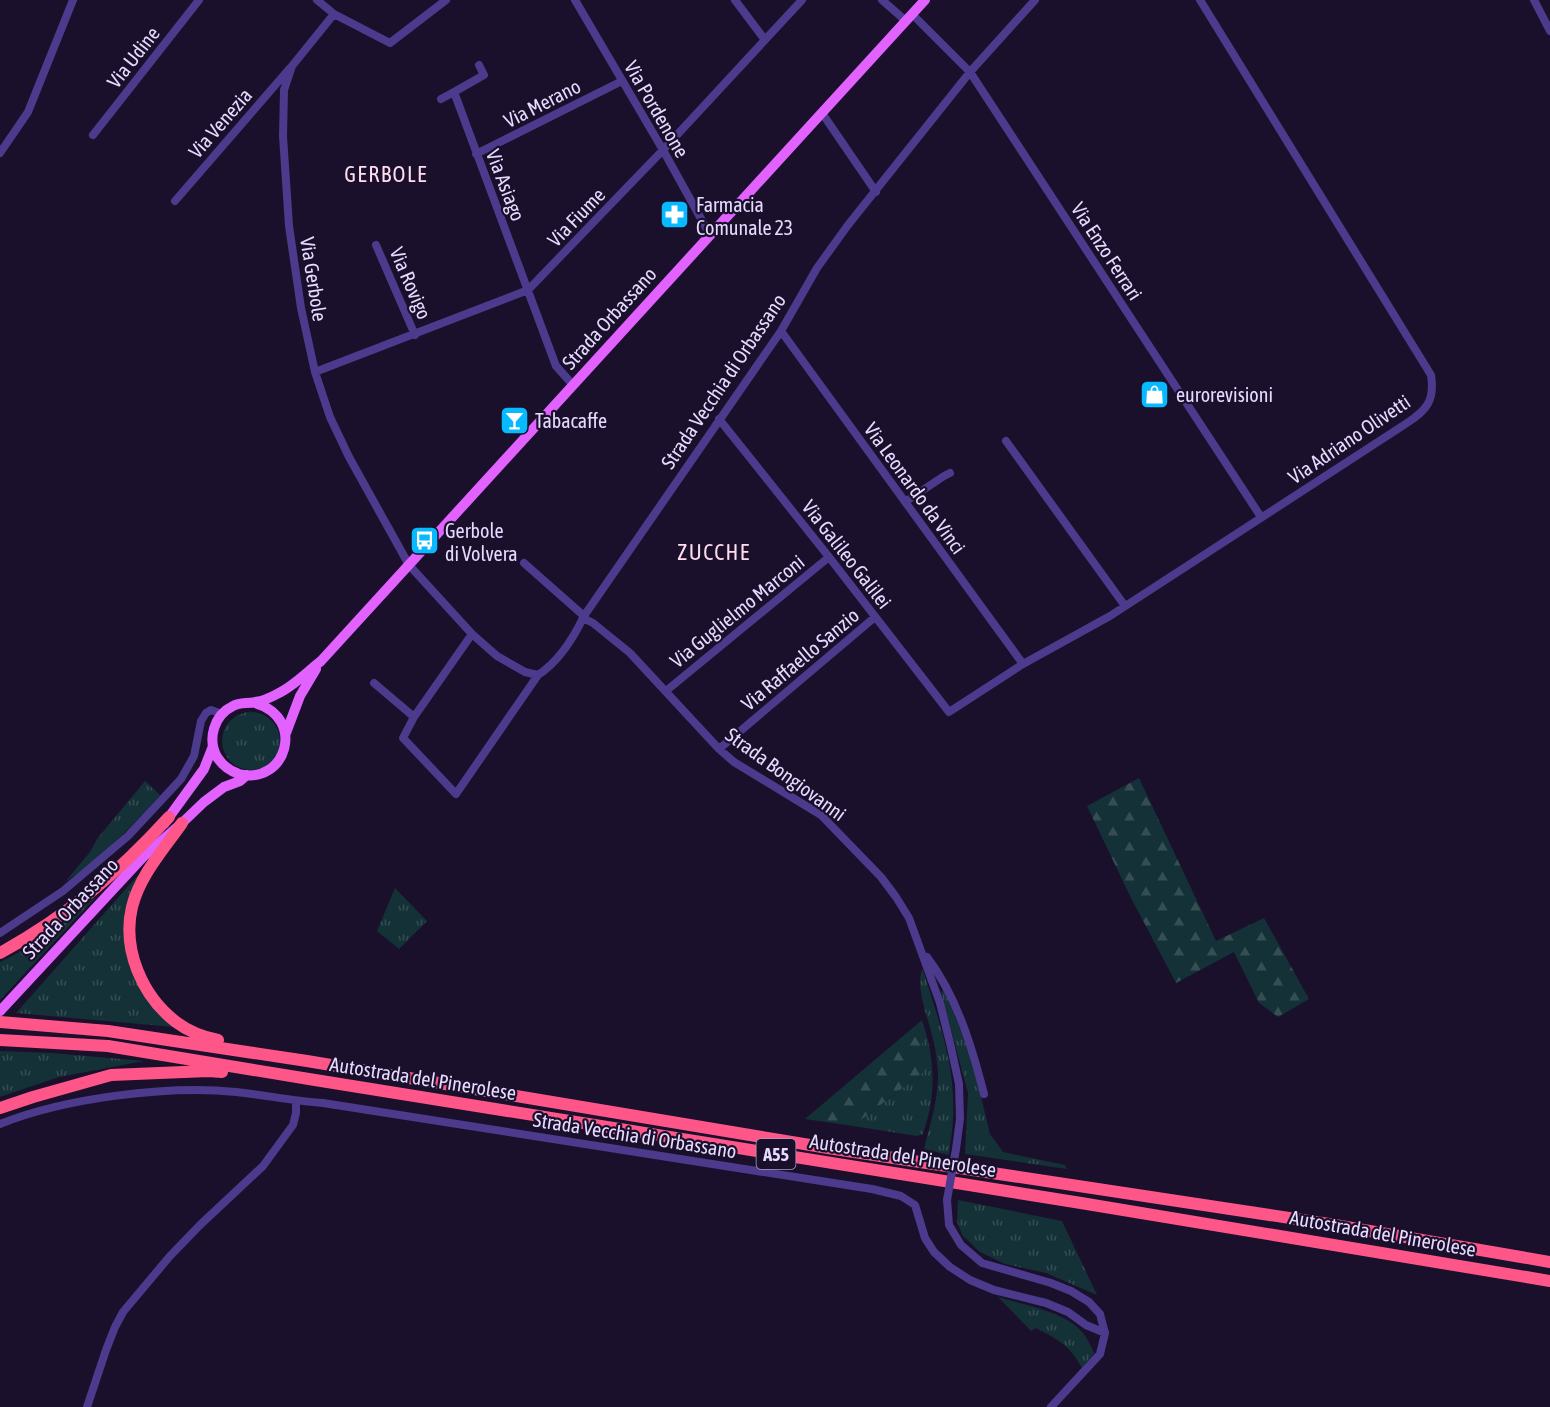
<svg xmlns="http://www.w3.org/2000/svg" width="1550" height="1407" viewBox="0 0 1550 1407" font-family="'Asap Condensed',sans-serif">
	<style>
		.grass { fill: url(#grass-tufts) }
		.forest { fill: url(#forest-firs) }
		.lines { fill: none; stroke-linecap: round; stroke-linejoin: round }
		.minor { stroke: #4c3a8c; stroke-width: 8 }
		.major { stroke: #e162ff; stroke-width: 10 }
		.highway { stroke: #ff5689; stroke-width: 12 }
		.minor-bridge { stroke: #4c3a8c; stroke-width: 8 }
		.labels { text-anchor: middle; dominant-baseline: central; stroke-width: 4.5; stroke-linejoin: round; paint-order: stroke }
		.shield { fill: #1a102c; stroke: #a99ec0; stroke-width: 1.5 }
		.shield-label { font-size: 18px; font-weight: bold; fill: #e6dbff }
		.street-label { font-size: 20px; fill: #e6dbff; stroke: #1a102c }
		.poi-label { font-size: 20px; fill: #e6dbff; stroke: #1a102c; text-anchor: start }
		.quarter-label { font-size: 22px; letter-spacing: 1.5px; fill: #ffdded; stroke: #1a102c }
	</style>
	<defs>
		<pattern id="grass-tufts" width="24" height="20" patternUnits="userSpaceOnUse" patternTransform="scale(1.5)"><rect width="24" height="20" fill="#133136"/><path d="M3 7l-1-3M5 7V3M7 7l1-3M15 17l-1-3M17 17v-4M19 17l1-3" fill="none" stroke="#354e54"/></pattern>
		<pattern id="forest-firs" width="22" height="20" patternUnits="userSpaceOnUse" patternTransform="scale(1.5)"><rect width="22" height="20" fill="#133136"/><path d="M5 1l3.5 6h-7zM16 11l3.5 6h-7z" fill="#354e54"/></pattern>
	</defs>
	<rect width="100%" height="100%" fill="#1a102c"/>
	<!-- grass -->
	<path class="grass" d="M222 741a29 29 0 1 1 58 0a29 29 0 1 1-58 0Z
		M145,781l15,14c-29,32 -58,63 -95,87l25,-30 7,-13z
		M139,874l-5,13 -8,55 48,85 -158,-14z
		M395,888l32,33 -28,28 -22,-18z
		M97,896l-97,104v-38c35,-16 67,-42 97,-66z
		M922,970h1c15,48 33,96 30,147 0,13 -3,26 -4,38l-25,-6c6,-26 15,-50 14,-78 -1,-9 -2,-19 -4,-28 -4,-20 -19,-54 -12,-73z
		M944,990l27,65 19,79 13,18 62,13 2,4 -102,-15 3,-61 -27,-101z
		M922,1020c9,27 13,53 9,81 -1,11 -5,22 -8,33l-6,2 -64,-10 69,-53z
		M0,1051l52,2 92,8 -85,16 -59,20z
		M958,1200l104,21 35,74 -51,-22 -41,-9 -25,-12 -18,-17 -5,-14z
		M998,1297c26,8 67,14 85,36 5,6 8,14 11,20l-12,15c-13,-24 -24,-28 -46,-40l-5,3z"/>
	<!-- forest -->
	<path class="forest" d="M1139,778l77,163 48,-23 45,81 -31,18 -19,-14 -25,-51 -58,31 -45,-85 -44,-92z
		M922,1020v53l-69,53 -48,-7z"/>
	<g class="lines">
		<!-- minor -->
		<path class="minor" d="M317,0l17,14 56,29 56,-43
			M575,0l88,150 47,85
			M735,0l30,40
			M882,0l24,21
			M1534,0l16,31
			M334,14l-42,52 -8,24 -1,46 6,90 12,82 14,64 15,45 19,40 60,108 63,69 25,22 28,16 13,3
			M912,14l58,58 291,445
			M454,92l30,-17 -5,-10
			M441,99l13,-7 102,274 17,19
			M822,113l54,79
			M93,135l106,-135
			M0,153l28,-41 45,-112
			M476,154l146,-73
			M175,201l115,-133
			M376,245l39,90
			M781,331l242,333
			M315,372l213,-82 135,-140 139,-150
			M719,419l110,138 120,155 74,-48 87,-48 297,-193c20,-13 28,-23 24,-48l-231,-375
			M1006,441l119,165
			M905,502l39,-26 6,-3
			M524,563l60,53
			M583,618l10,5 37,30 89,96 15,13 87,53 60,62 15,20 13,21 31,85 10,40 9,41 1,35 -4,30
			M472,634l-58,83 -11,21 53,56 82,-119c20,-13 36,-38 46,-59l197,-285 36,-63 31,-43 122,-153 65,-72
			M374,683l40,34
			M666,691l163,-134
			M719,749l156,-132
			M0,933l63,-42 65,-55 53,-57 13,-23 7,-35 5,-8 5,-3 11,4
			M927,957c30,40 45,90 57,137
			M0,1124c65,-26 167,-39 236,-32 29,3 57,9 87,11l549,86 29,7 14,9 10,33 9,14 16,15 20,13 24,10 52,13 22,9 18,13 19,8
			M947,1200l2,25 12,20 21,18 69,20 20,8 18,11 11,12 5,19 -5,21 -49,53
			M87,1407l19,-57 9,-23 8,-15 47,-56 30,-31 63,-59 30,-41 3,-12v-12"/>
		<!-- major -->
		<path class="major" d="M255,703c52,15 31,83 -16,71 -9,-3 -17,-9 -22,-17 -10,-18 -3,-42 16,-51 7,-4 14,-2 22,-4 7,-1 15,-4 22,-8 16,-7 30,-22 44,-33l604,-661
			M286,733l14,-37 16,-27
			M164,824l40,-55 9,-23
			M0,1011l143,-154 39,-34 22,-21 20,-15 16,-6 7,-6"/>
		<!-- highway -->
		<path class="highway" d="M182,823c-18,26 -42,52 -50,84 -10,42 10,89 44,115 12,9 27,15 42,18
			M0,953c66,-36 118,-80 169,-136
			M0,1022l108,9 199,30 521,87 501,76 221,38
			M0,1040l108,6 207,34 766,123 469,78
			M0,1108l33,-11 78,-22 97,-4 14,1"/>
		<!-- minor-bridge -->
		<path class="minor-bridge" d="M947,1200l9,-51"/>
	</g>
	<!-- icons -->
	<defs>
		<symbol id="pharmacy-square" viewBox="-11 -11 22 22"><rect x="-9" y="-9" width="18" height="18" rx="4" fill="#07b9ff" stroke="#1a102c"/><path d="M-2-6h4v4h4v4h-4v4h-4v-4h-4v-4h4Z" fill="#fff"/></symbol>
		<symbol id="shop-square" viewBox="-11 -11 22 22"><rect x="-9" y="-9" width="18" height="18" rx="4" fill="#07b9ff" stroke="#1a102c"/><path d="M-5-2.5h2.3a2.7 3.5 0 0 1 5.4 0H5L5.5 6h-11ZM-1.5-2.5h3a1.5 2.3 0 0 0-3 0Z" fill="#fff"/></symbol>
		<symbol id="bar-square" viewBox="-11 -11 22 22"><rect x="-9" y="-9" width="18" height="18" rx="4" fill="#07b9ff" stroke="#1a102c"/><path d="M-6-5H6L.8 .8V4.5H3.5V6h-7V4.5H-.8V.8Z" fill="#fff"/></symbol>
		<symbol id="bus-square" viewBox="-11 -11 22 22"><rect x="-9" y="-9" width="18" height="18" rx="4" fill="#07b9ff" stroke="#1a102c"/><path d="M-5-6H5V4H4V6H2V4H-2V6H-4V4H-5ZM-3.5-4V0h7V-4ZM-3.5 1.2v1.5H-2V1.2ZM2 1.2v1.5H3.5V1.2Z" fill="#fff"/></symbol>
	</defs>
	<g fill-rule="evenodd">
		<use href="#pharmacy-square" x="658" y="198" width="33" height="33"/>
		<use href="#shop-square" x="1138" y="378" width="33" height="33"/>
		<use href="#bar-square" x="498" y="404" width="33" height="33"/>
		<use href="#bus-square" x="408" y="524" width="33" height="33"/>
	</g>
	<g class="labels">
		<!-- shield labels -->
		<rect class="shield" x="756.5" y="1139" width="39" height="30" rx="4.5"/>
		<g class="shield-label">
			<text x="776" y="1154">A55</text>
		</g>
		<!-- street labels -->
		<g class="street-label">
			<text transform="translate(133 57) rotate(-52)">Via Udine</text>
			<text transform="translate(542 103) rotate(-27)">Via Merano</text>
			<text transform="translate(657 109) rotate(60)">Via Pordenone</text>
			<text transform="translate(220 123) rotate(-49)">Via Venezia</text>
			<text transform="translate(506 185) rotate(69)">Via Asiago</text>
			<text transform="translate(576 217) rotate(-46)">Via Fiume</text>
			<text transform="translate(1107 251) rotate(57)">Via Enzo Ferrari</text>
			<text transform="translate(314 279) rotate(81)">Via Gerbole</text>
			<text transform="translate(411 283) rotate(67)">Via Rovigo</text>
			<text transform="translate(609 318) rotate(-48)">Strada Orbassano</text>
			<text transform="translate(723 381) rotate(-56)">Strada Vecchia di Orbassano</text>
			<text transform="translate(1349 439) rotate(-34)">Via Adriano Olivetti</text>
			<text transform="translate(915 488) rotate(54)">Via Leonardo da Vinci</text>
			<text transform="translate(847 554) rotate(52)">Via Galileo Galilei</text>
			<text transform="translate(737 611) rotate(-39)">Via Guglielmo Marconi</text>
			<text transform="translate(800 659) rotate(-40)">Via Raffaello Sanzio</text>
			<text transform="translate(786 774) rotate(36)">Strada Bongiovanni</text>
			<text transform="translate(70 908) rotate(-47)">Strada Orbassano</text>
			<text transform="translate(423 1078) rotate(9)">Autostrada del Pinerolese</text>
			<text transform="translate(635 1135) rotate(9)">Strada Vecchia di Orbassano</text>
			<text transform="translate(903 1155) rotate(9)">Autostrada del Pinerolese</text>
			<text transform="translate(1383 1233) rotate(10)">Autostrada del Pinerolese</text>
		</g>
		<!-- poi labels -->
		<g class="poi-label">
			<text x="696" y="204">Farmacia<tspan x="696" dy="23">Comunale 23</tspan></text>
			<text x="1176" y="394">eurorevisioni</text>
			<text x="535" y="420">Tabacaffe</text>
			<text x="445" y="530">Gerbole<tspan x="445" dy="23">di Volvera</tspan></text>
		</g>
		<!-- quarter labels -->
		<g class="quarter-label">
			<text x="386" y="174">GERBOLE</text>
			<text x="714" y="552">ZUCCHE</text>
		</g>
	</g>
</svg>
